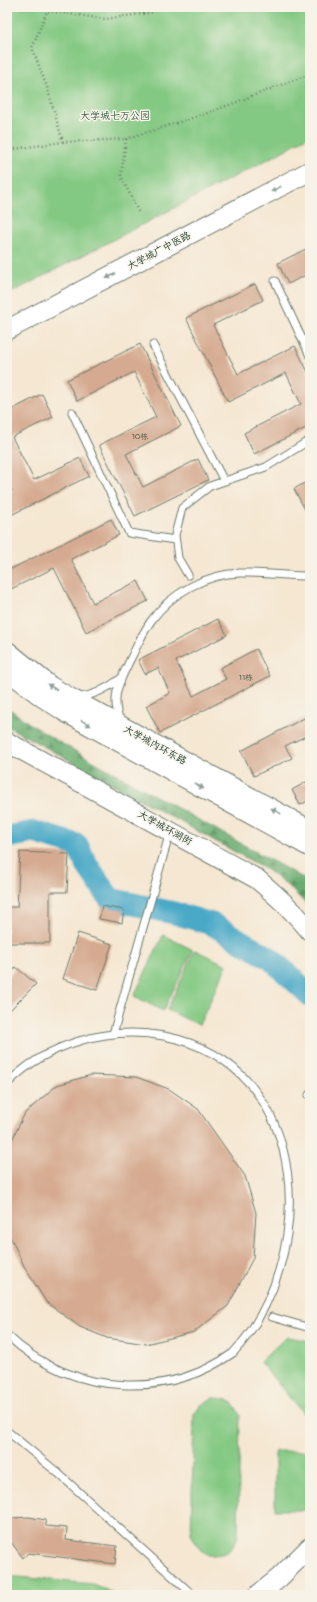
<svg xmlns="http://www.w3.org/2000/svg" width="317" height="1602" viewBox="0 0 317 1602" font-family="Pangolin,'LXGW WenKai TC',sans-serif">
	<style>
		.green { fill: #84c983; stroke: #52835c }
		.forest { fill: url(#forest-firs); stroke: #457552 }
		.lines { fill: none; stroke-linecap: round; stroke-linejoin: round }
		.river { stroke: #48a9c7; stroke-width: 23 }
		.building { fill: #d5aa90 }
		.lane-casing { stroke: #6a786b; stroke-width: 9 }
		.secondary-casing { stroke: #6a786b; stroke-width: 21 }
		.path { stroke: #6a786b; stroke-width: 2.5; stroke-dasharray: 1 3; stroke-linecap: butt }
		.lane { stroke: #fff; stroke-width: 7 }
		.secondary { stroke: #fff; stroke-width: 19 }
		.oneway { fill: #8f9e9a }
		.labels { text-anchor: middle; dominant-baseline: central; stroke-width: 3; stroke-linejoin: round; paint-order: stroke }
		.number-label { font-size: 8px; fill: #4c584b }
		.park-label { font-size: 10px; fill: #335944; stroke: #f7f3e8 }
		.street-label { font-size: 10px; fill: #1f3d34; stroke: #f7f3e8 }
	</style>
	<defs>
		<pattern id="forest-firs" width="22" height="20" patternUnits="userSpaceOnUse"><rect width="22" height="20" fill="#6bad71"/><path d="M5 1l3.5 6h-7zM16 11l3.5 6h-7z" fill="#578e5e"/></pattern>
	</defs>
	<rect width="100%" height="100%" fill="#f7f3e8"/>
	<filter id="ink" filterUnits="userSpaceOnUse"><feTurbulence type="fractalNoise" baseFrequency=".025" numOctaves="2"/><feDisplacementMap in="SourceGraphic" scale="8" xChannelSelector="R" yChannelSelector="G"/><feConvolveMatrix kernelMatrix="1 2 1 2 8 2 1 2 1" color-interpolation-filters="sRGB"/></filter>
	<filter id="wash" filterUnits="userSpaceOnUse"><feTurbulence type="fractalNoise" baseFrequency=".012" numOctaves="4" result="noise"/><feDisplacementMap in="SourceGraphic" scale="16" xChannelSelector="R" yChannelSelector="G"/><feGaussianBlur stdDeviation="0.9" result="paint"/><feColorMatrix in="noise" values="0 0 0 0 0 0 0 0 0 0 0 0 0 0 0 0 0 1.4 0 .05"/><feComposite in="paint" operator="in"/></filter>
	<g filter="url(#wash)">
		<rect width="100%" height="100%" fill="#f5e7d2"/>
		<!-- green -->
		<path class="green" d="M7,7h303v128l-34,20 -269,140z
			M163,935l30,15 -30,61 -29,-15z
			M195,950l32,15 -28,60 -32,-15z
			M288,1337l22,4v81l-50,-60 24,-23z
			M212,1398c17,0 21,3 28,17l-2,121c-7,17 -12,19 -30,19l-10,-8 -7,-13 3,-119 7,-10z
			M275,1451h35v59h-35z
			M7,1576l86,8 24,11h-110z"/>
		<!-- forest -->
		<path class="forest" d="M7,707l19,14 26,17 258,144v26l-21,-21 -25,-19 -257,-142z"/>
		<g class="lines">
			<!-- river -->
			<path class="river" d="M7,837l27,-5 43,13 10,20 23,34 64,14 38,11 58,34 40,37"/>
		</g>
		<g id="blocks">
			<!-- building -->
			<path class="building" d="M310,247v26l-22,11 -10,-21z
				M255,284l8,16 -50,25 25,49 57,-28 15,30v50l-56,28 -10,-21 57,-29 -15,-31 -58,29 -42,-84z
				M140,344l41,82 -55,28 17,33 55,-28 10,21 -73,36 -36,-71 57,-28 -22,-45 -57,29 -10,-21z
				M42,394l11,23 -41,20 22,43 46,-22 9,18 -82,41v-23l5,-3 -5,-9v-70z
				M310,480v39l-16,-30z
				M111,519l8,16 -48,24 22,44 45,-22 10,20 -62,31 -32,-64 -47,23v-20z
				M218,619l9,16 -51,26 17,35 33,-17 -6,-11 36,-19 14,27 -110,57 -14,-27 24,-13 -12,-25 -13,6 -7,-14z
				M310,715v19l-25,12 7,12 -38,18 -13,-25z
				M310,780v20l-10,5 -8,-15z
				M20,852l49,2 -2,38h-17v51h-43v-36h10z
				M102,906l22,4 -2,13 -23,-4z
				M78,933l34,11 -15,46 -34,-11z
				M16,967l20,17 -29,29v-34z
				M91,1075l45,2 33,12 29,20 47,67 11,37 -3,45 -25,48 -34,26 -48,12 -39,-6 -27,-11 -34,-25 -22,-36 -15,-32 -2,-9v-75l18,-37 32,-28z
				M29,1517l16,3 1,6 21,2 -1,12 51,6 -2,18 -87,-11 -5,5 -16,-21v-16l6,-3z"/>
		</g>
	</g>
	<g filter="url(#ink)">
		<use href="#blocks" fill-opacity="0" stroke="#6a786b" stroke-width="1"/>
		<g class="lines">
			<defs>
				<path id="lane" d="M275,281l35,75
					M153,345l71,136
					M72,412l57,121 46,7
					M188,575l-10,-17 -3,-23 7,-27 28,-22 56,-19 44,-27
					M77,698c16,-2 31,-10 43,-19
					M120,721c-10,-25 0,-40 11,-63 6,-12 12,-26 20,-37 20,-28 55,-47 89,-48 23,-1 47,3 70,3
					M113,1034l57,-202
					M7,1084c40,-41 101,-58 157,-48 153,30 153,227 69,317 -31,22 -68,33 -106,32 -45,-1 -88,-19 -120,-50
					M309,1095l1,-1
					M272,1317l38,11
					M7,1431l51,42 135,122"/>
				<path id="secondary" d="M7,330l303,-159
					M7,651l43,35 24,14 236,130
					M7,670l35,27 25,16 243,134
					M7,742l250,137c19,16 37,32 53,52
					M258,1595l21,-17 31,-31"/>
			</defs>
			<!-- lane casing -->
			<use href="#lane" class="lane-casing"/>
			<!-- secondary casing -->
			<use href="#secondary" class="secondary-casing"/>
			<!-- path -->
			<path class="path" d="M126,139l-5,37 18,37
				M63,142l-16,-55 -15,-39 15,-37 59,8 48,-7 3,-5
				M7,150l56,-8 63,-3 79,-25 105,-40"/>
			<!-- lane -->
			<use href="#lane" class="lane"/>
			<!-- secondary -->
			<use href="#secondary" class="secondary"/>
		</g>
		<!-- one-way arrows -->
		<defs><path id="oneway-solid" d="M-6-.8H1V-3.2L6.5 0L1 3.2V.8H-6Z"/></defs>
		<g class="oneway">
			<use href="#oneway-solid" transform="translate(276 189) rotate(152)"/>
			<use href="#oneway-solid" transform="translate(111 276) rotate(152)"/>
			<use href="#oneway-solid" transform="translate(52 687) rotate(-147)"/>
			<use href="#oneway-solid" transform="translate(86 723) rotate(29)"/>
			<use href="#oneway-solid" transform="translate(199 786) rotate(29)"/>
			<use href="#oneway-solid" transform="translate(276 811) rotate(-151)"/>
		</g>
	</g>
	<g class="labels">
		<!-- number labels -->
		<g class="number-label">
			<text x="140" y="436">10栋</text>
			<text x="246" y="677">11栋</text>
		</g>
		<!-- park labels -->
		<g class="park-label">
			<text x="115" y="116">大学城七万公园</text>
		</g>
		<!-- street labels -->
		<g class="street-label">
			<text transform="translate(159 251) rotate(-28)">大学城广中医路</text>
			<text transform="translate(155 745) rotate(29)">大学城内环东路</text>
			<text transform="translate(165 828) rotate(29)">大学城环湖街</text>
		</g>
	</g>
	<!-- margin -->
	<rect width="317" height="1602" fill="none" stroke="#f7f3e8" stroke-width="24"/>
</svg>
